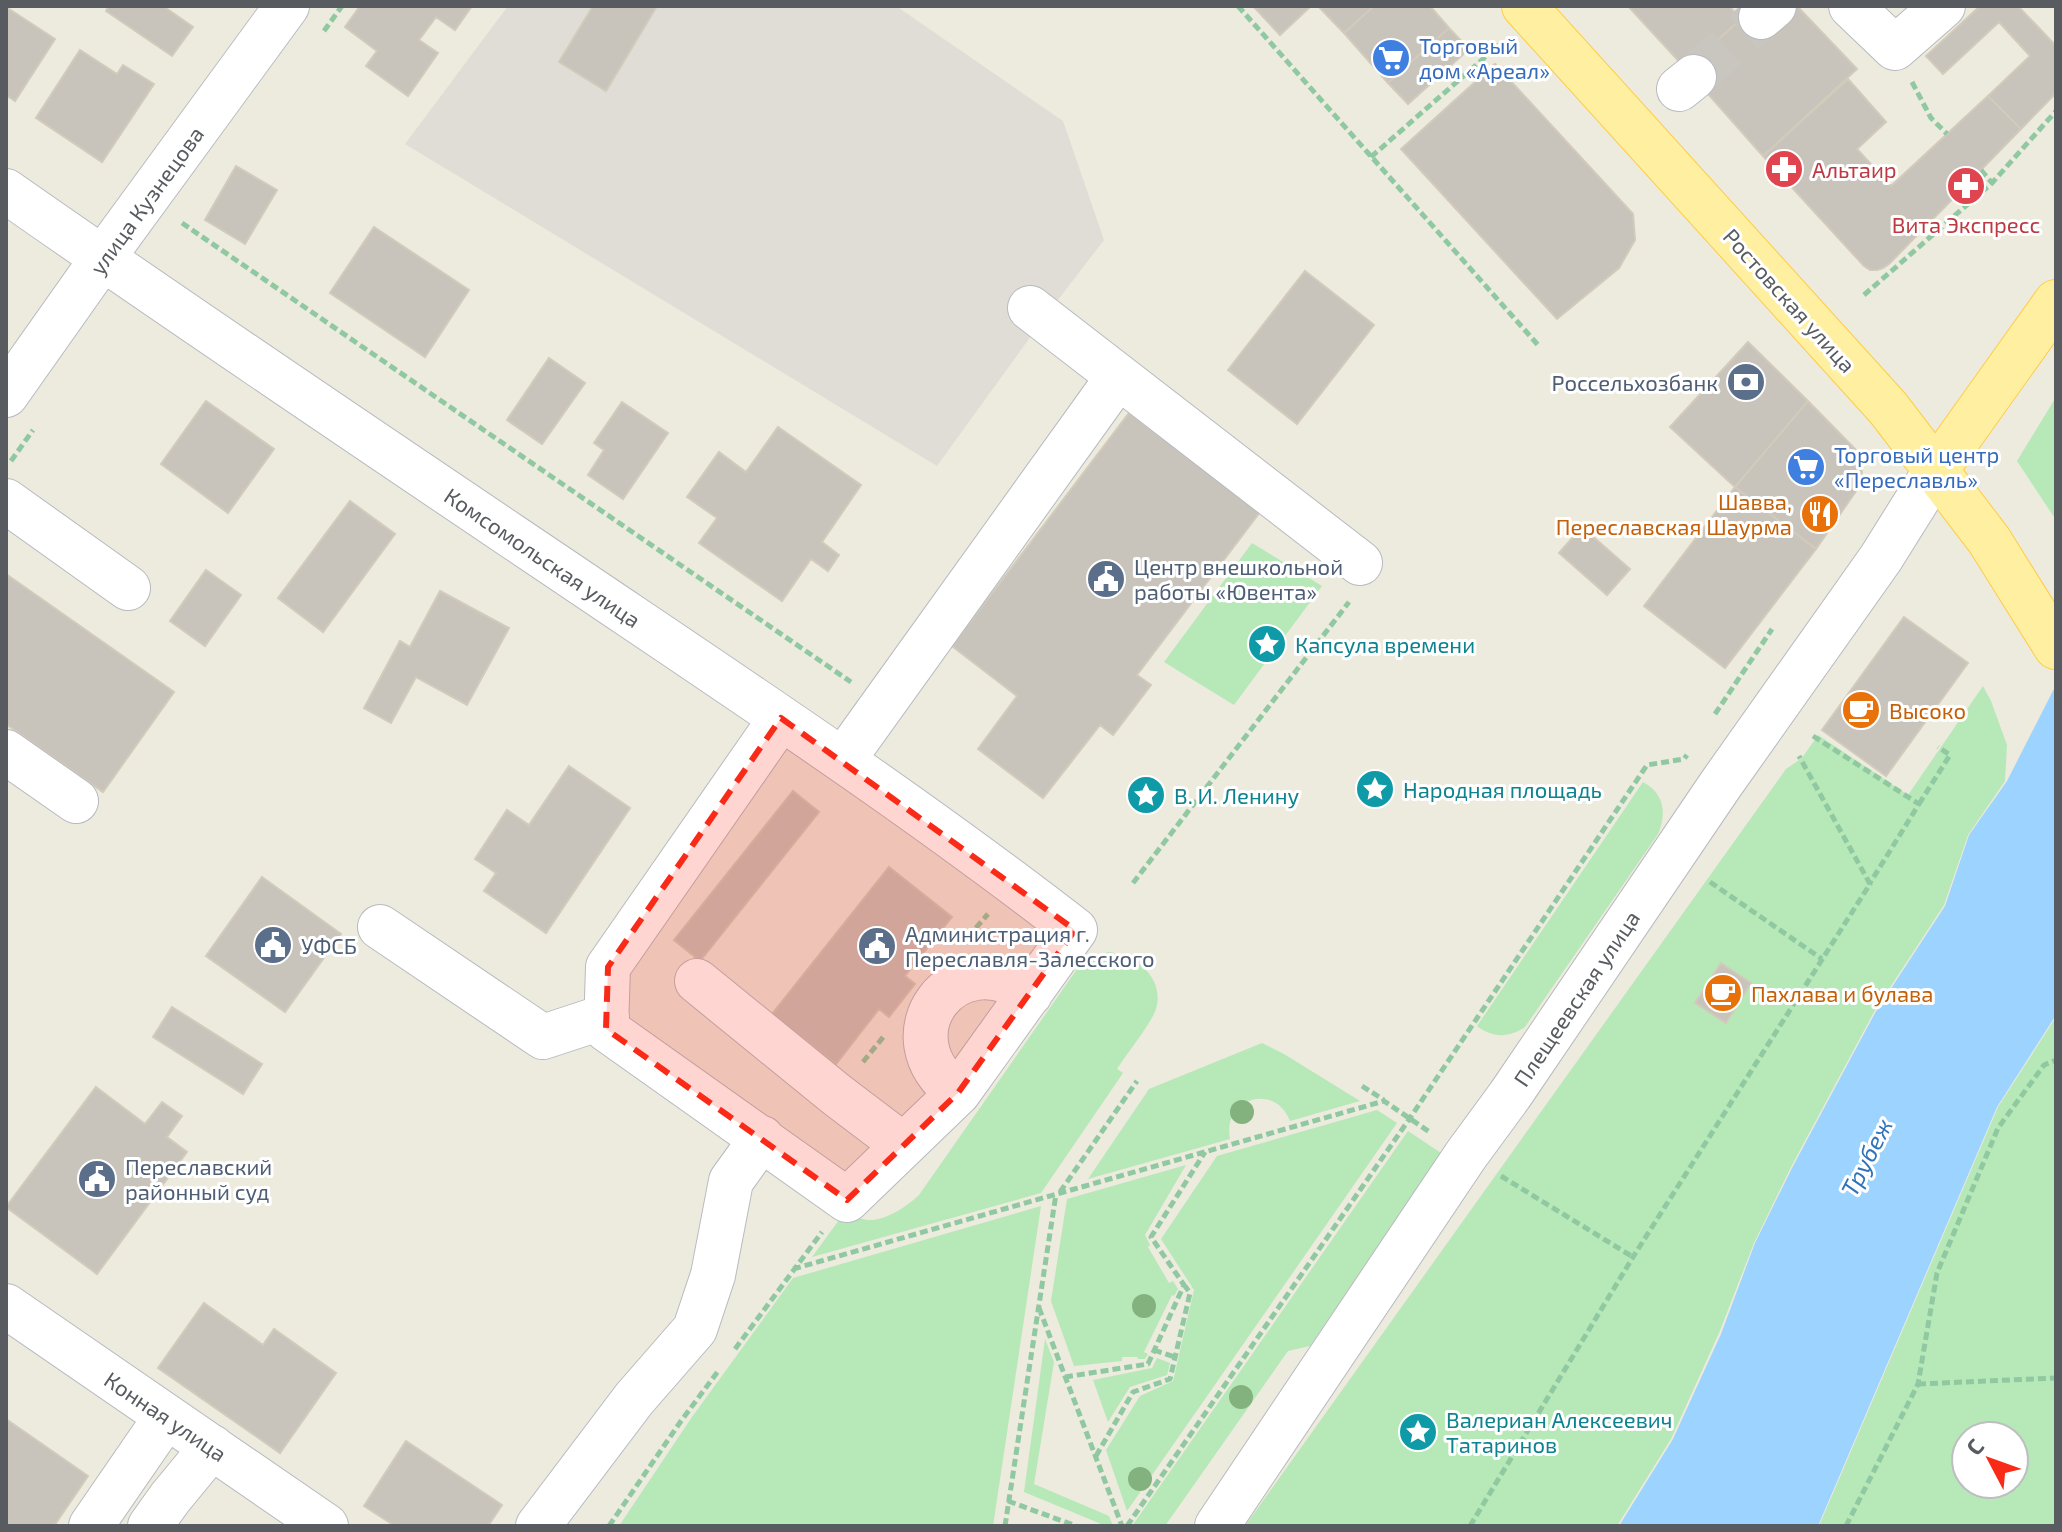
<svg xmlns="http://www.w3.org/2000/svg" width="2062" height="1532" viewBox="0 0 2062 1532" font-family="'Exo 2',sans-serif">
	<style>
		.industrial { fill: #e0ddd6 }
		.green { fill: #b7e8b8; fill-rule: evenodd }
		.water { fill: #9cd3ff }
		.building { fill: #c8c4bb; stroke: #d2cbbc; stroke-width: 2 }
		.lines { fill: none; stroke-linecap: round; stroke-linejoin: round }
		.minor-tunnel { stroke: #c8c6bf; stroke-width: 44; stroke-dasharray: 44 22; stroke-linecap: butt }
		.minor-casing { stroke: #b7babf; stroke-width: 46 }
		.major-casing { stroke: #ffcc45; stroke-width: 46 }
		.path { stroke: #90c9a1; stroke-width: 5; stroke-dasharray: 8 4; stroke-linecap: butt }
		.minor { stroke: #fff; stroke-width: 44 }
		.major { stroke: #fff0a1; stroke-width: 44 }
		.tree { fill: #83b27e }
		.marked { fill: #f92b18; fill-opacity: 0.2; stroke: #f92b18; stroke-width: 6; stroke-dasharray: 16 10; stroke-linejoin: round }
		.labels { text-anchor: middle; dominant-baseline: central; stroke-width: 6; stroke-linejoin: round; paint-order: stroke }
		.shop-label { font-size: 22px; fill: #366cbe; stroke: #fff; text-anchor: start }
		.health-label { font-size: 22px; fill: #be3a42; stroke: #fff; text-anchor: start }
		.street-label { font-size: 22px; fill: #585c61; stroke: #fff }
		.service-label { font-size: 22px; fill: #4e5e75; stroke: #fff; text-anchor: start }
		.food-label { font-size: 22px; fill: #c56008; stroke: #fff; text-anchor: start }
		.culture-label { font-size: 22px; fill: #0d838f; stroke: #fff; text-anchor: start }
		.water-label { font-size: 24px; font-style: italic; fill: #3073ba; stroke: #fff }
	</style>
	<rect width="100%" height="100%" fill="#edeade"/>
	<!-- industrial -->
	<path class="industrial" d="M508,6h388l167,115 41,119 -60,78 -107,148 -532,-322z"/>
	<!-- green -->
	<path class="green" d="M2056,397v123l-39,-59z
		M1252,543l70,43 -88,119 -70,-43z
		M1983,686l8,15 16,44 -2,36 -37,54 -24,70 -70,107 -83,155 -37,76 -35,90 -48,106 -54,87h-372l541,-757 16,-11 16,-23 90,60z
		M1643,782c21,11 24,31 15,52l-133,193c-16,11 -33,11 -48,-1z
		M1109,952c27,3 56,26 47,57 -4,13 -30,46 -39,60l6,4 -82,120 -229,64 30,-41c11,-2 21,5 31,4 17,-2 34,-14 46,-25l163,-233 7,-5z
		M2056,1017v509h-237l179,-419zM1966,1436h48v48h-48z
		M1262,1043l22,11 76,47 -70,20c-15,-39 -68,-23 -60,18l-142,40 61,-90z
		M1377,1110l20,13 -270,388 -21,-61 34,-54 33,-15 21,-91 -33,-51 56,-83z
		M1408,1131l33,22 -131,193 -22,5 -123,175h-33z
		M1186,1165l-41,70 5,10 -2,2 21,36 4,-2 5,8 -4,7 -2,-1 -28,57 4,2 -3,5h-7l-1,-2h-15v4l-48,5 -23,-65 16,-102z
		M1041,1206l-48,320h-374l73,-109 101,-139z
		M1045,1339l9,23 -20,122 75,32 4,10h-7l-82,-34z
		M1157,1358l13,5 -3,12 -37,12 -22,35 -15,-42 59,-12z"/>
	<!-- water -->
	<path class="water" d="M2056,685v330l-59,92 -179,419h-199l54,-87 48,-105 34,-91 37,-75 83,-155 70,-107 24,-71 38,-54z"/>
	<!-- building -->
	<path class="building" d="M109,6h54l30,21 -21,29 -66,-45z
		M360,6h112l-17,24 -19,-13 -17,23 19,13 -30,43 -42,-30 11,-15 -32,-24z
		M593,6h64l-51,85 -47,-29z
		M1253,6h58l-31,29z
		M1318,6h56l-30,27z
		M1374,6h56l19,22 -61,55 -44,-50z
		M1628,6h101l12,13 -55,50z
		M1787,6h10l60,63 -94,87 -77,-87 55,-50z
		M1980,6h38l38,40v47l-35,36 -33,-33 42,-40 -31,-34 -56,52 -17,-18z
		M6,7l49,32 -40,62 -9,-6z
		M1449,28l20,21 -61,55 -20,-21z
		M80,50l37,24 6,-9 31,19 -52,78 -66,-44z
		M1495,64l138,150 2,26 -16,28 -62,51 -156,-170z
		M1848,79l38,43 -29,27 34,37 97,-90 33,33 -132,135 -6,4 -6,2h-7l-6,-4 -101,-110z
		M236,166l41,24 -32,54 -40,-24z
		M374,227l95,63 -44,67 -95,-64z
		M1305,271l69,54 -77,99 -69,-54z
		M1748,342l60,59 -73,86 -65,-60z
		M549,358l36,25 -43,61 -35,-24z
		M206,401l68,48 -46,64 -67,-49z
		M1808,401l51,52 4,28 -47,68 -81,-62z
		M622,402l46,31 -45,66 -35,-24 16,-25 -10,-7z
		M1129,413l131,99 -123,163 14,10 -38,50 -13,-10 -57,73 -65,-49 39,-53 -65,-50z
		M778,427l83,58 -39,57 17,13 -11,16 -17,-12 -29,42 -83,-58 18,-25 -30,-21 32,-45 27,20z
		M1735,487l81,62 -91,119 -81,-62z
		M350,501l45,33 -72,98 -45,-34z
		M1582,527l48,42 -23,26 -48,-42z
		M206,570l35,25 -36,51 -35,-25z
		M6,574l168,118 -71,100 -97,-68z
		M440,591l69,37 -42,77 -51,-28 -25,46 -27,-15 36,-67 10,6z
		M1904,617l64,46 -82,113 -64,-46z
		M569,766l61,42 -84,125 -62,-42 12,-18 -21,-14 32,-49 22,15z
		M793,791l26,21 -119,149 -26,-21z
		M889,867l63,50 -47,59 10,8 -26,33 -10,-8 -43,55 -64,-50z
		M262,877l79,57 -56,78 -79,-56z
		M1721,963l30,20 -25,40 -31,-20z
		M172,1007l90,57 -19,30 -90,-57z
		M96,1087l49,37 17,-22 20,14 -15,21 20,15 -90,122 -91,-67z
		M204,1303l59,42 11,-16 62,44 -56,80 -122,-85z
		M6,1419l82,57 -34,50h-48z
		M406,1441l96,64 -14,21h-93l-31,-20z"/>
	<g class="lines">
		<!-- minor-tunnel -->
		<path class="minor-tunnel" d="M1694,77l67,-60"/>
		<defs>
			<path id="minor" d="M1851,6l44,42 48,-42
				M1761,17l13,-11
				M1679,89l15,-12
				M6,191c207,145 417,285 626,426 150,101 300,202 443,313
				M1030,308l330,255
				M6,395l96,-136 185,-253
				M6,501l122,87
				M781,718l-173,249 -2,62 241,171 111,-107 117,-163
				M6,752l70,49
				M843,760l275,-383
				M380,927l163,110 64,-21
				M697,981l140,114 66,50
				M958,1093c-77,-57 -2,-155 72,-99
				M6,1306l320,220
				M91,1526l75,-109
				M150,1526l20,-28 42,-51
				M538,1526l96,-127 61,-70 18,-54 18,-94 31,-43
				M1217,1526l249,-371 44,-60 211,-311 160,-226 55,-88"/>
			<path id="major" d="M1524,6l364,402 101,132 67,107
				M1936,470l120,-168"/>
		</defs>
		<!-- minor casing -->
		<use href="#minor" class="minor-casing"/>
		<!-- major casing -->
		<use href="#major" class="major-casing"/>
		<!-- path -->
		<path class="path" d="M1238,6l300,339
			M324,31l18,-25
			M1912,82l19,36 16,16
			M1371,157l128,-112
			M1981,170l11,13
			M182,223l669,459
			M1864,295l128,-112 64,-72
			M11,461l22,-31
			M1715,714l57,-85
			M1813,736l106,68 -49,79
			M1919,804l31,-49 -12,-8
			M1710,882l112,77
			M1133,883l216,-281
			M968,937l20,-23
			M863,1062l21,-26
			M1362,1086l22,14
			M1501,1176l132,81
			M1060,1192l77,-111
			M793,1269l591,-168 47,32
			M1039,1308l83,218
			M735,1349l87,-117
			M1154,1350l21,7
			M1065,1377l83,-13 36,-79 -33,-48 54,-85
			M1918,1384l138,-6
			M1096,1456l37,-64 37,-13 20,-86 -5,-7
			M1008,1501l68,25
			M609,1526l72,-105 38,-51
			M1005,1526l51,-332
			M1127,1526l283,-408 237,-353 37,-6 3,-4
			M1470,1526l163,-269 237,-373 -71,-128
			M1846,1526l72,-142 19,-111 61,-145 46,-63 12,-5"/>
		<!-- minor -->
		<use href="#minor" class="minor"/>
		<!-- major -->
		<use href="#major" class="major"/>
	</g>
	<!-- trees -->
	<g class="tree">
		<circle cx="1242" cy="1112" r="12"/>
		<circle cx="1144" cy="1306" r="12"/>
		<circle cx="1241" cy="1397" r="12"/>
		<circle cx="1140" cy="1479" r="12"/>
	</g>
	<!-- marked area -->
	<path class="marked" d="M781,718l294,212 -117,163 -111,107 -241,-171 2,-62z"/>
	<!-- icons -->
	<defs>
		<symbol id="supermarket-disc" viewBox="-11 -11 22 22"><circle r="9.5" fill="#3f7fe0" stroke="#fff"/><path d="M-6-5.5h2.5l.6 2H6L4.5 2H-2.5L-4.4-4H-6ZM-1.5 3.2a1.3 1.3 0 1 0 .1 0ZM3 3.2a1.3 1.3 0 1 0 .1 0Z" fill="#fff"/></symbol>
		<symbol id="pharmacy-disc" viewBox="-11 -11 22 22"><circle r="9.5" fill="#e0444e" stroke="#fff"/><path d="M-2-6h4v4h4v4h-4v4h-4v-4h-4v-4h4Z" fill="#fff"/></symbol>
		<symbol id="bank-disc" viewBox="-11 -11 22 22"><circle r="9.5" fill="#5c6f8a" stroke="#fff"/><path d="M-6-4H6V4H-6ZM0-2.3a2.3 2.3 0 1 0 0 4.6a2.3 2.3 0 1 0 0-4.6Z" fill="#fff"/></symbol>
		<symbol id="restaurant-disc" viewBox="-11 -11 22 22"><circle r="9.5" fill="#e8710a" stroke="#fff"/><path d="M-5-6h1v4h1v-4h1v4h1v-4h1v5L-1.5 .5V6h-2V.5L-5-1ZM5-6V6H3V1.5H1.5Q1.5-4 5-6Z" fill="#fff"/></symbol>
		<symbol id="civic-disc" viewBox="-11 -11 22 22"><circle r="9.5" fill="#5c6f8a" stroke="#fff"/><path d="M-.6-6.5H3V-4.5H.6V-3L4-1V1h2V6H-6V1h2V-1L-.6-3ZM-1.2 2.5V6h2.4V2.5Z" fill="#fff"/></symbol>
		<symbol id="sight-disc" viewBox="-11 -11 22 22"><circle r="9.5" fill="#0f9aa8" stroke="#fff"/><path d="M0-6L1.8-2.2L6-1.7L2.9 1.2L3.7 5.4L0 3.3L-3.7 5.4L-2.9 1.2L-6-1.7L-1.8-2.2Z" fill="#fff"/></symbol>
		<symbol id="cafe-disc" viewBox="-11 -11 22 22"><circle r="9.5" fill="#e8710a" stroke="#fff"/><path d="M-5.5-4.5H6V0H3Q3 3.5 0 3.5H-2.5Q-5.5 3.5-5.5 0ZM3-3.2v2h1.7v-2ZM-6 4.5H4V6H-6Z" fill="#fff"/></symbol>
	</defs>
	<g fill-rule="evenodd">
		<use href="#supermarket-disc" x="1369" y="36" width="44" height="44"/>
		<use href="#pharmacy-disc" x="1762" y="147" width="44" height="44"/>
		<use href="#pharmacy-disc" x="1944" y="164" width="44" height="44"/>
		<use href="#bank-disc" x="1724" y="360" width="44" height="44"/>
		<use href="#supermarket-disc" x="1784" y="445" width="44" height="44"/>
		<use href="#restaurant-disc" x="1798" y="492" width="44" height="44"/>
		<use href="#civic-disc" x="1084" y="557" width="44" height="44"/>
		<use href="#sight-disc" x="1245" y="622" width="44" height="44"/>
		<use href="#cafe-disc" x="1839" y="688" width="44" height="44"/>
		<use href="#sight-disc" x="1353" y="767" width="44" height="44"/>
		<use href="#sight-disc" x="1124" y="773" width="44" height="44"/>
		<use href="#civic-disc" x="251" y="923" width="44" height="44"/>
		<use href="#civic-disc" x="855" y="924" width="44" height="44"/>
		<use href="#cafe-disc" x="1701" y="971" width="44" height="44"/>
		<use href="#civic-disc" x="75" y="1157" width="44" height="44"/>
		<use href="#sight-disc" x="1396" y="1410" width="44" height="44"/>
	</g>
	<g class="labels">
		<!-- shop labels -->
		<g class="shop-label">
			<text x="1419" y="45">Торговый<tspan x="1419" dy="25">дом «Ареал»</tspan></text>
			<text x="1834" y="454">Торговый центр<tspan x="1834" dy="25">«Переславль»</tspan></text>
		</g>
		<!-- health labels -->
		<g class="health-label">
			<text x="1812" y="169">Альтаир</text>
			<text x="1966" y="224" text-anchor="middle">Вита Экспресс</text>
		</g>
		<!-- street labels -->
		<g class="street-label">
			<text transform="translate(146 200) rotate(-54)">улица Кузнецова</text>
			<text transform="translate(1790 300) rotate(48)">Ростовская улица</text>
			<text transform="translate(543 557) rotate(34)">Комсомольская улица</text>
			<text transform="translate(1576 998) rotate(-56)">Плещеевская улица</text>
			<text transform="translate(166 1416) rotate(34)">Конная улица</text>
		</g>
		<!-- service labels -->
		<g class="service-label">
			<text x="1718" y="382" text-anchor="end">Россельхозбанк</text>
			<text x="1134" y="566">Центр внешкольной<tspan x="1134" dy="25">работы «Ювента»</tspan></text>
			<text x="905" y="933">Администрация г.<tspan x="905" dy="25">Переславля-Залесского</tspan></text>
			<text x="301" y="945">УФСБ</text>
			<text x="125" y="1166">Переславский<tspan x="125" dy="25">районный суд</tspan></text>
		</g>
		<!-- food labels -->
		<g class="food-label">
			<text x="1792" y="501" text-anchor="end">Шавва,<tspan x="1792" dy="25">Переславская Шаурма</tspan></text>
			<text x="1889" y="710">Высоко</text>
			<text x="1751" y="993">Пахлава и булава</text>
		</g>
		<!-- culture labels -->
		<g class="culture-label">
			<text x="1295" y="644">Капсула времени</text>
			<text x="1403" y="789">Народная площадь</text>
			<text x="1174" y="795">В. И. Ленину</text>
			<text x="1446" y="1419">Валериан Алексеевич<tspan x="1446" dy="25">Татаринов</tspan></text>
		</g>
		<!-- water labels -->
		<g class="water-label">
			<text transform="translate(1866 1157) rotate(-63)">Трубеж</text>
		</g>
	</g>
	<!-- border -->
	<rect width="2062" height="1532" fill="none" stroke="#585c61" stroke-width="16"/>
	<!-- north arrow -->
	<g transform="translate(1990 1460) rotate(311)"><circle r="38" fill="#ffffff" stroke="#bcbec0" stroke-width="2"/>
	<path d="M0-6L14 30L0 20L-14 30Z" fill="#f92b18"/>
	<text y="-12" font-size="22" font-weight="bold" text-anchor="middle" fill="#585c61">С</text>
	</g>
</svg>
